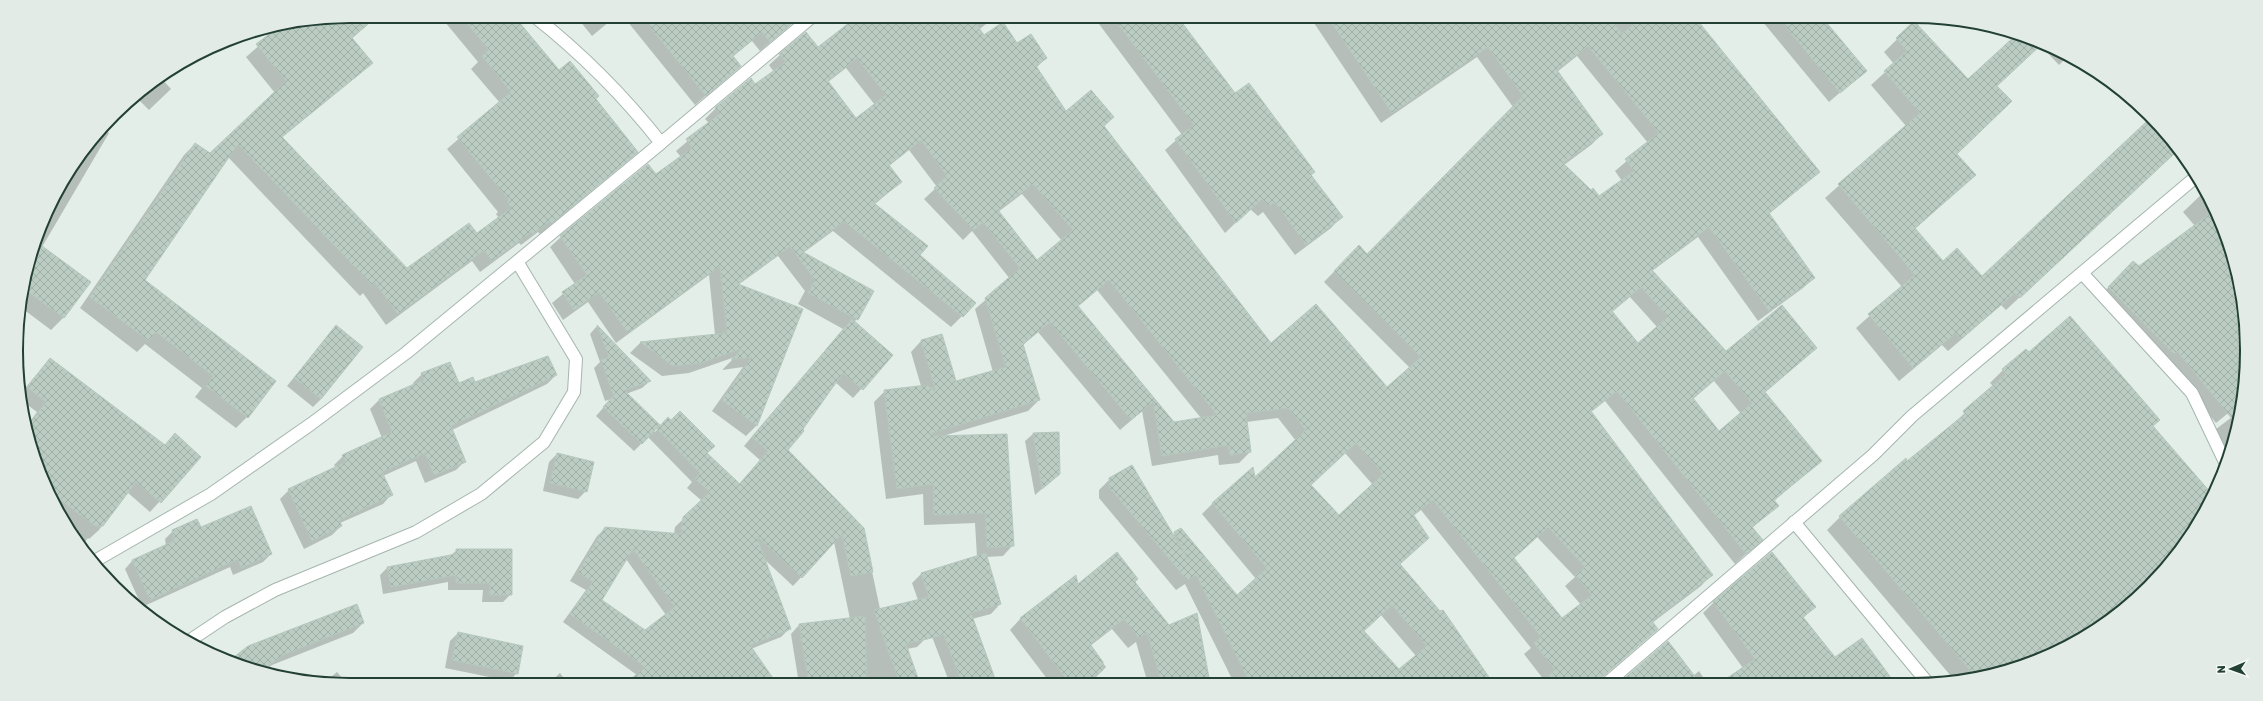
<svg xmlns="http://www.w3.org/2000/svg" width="2263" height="701" viewBox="0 0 2263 701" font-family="Rubik,sans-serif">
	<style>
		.shadow { fill: #0003; fill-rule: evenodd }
		.building { fill: url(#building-cross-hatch); stroke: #b5c8be; fill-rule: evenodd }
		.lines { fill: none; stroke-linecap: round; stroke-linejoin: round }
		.street-casing { stroke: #a5b6ae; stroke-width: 14 }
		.street { stroke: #fff; stroke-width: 12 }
		.rim { fill: none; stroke: #224034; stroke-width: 2 }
	</style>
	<defs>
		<pattern id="building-cross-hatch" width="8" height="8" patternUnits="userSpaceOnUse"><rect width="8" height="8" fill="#bbccc3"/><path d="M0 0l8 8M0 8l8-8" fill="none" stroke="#a0b0a8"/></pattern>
	</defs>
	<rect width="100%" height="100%" fill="#e3eee8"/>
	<!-- shadow -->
	<path class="shadow" d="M350,16h28l-26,22 19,25 -90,75 126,132 70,-35 22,-17 -3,-4 2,-2 -51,-63 53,-46 -29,-34 7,-7 -33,-40 6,-6h62l46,56 35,27 43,53 -97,82 -2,-2 -17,13 -2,-2 -39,29 -8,-11 -86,64 -23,-32 -3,3 -132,-139 -84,124 103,136 -11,11 -41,-31 7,-9 -57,-44 -8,8 -57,-44 104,-153 11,-11 15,10 65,-61 -29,-36 39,-34z
		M576,16h40l-24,20z
		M623,16h173l-2,2 1,2 -10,10 -25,21 -8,-10 -20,16 8,9 -45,39z
		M859,16h137l-85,68 135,-26 -10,10 30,44 37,15 168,217 116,44 23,-20 -86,-86 35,-36 8,9 146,-148 -36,-50 -96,66 -69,-103 4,-4h377l126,156 -50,42 45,64 -11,10 -45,33 -60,-84 -46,34 74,81 90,-4 -52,45 56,68 -46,40 3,5 -25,22 9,12 -26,24 -130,-163 -14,11 120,163 -10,11 -49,37 5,6 -58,51h-55l-20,-26 7,-6 -110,-138 -8,6 -14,49 92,118h-49l-4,-7 -9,7h-195l-49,-99 -9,6 -77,-92v-8l11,-11 63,57 2,-3 61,63 20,-17 -54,-65 11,-11 41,-24 42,-38 -18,-23 -32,4 4,30 -11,11 -20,2 -1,-10 -66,11 -10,-55 -22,19 -82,-98 -15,13 16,55 -11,11 -85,25 70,109 -10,11 -17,1 14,47 -9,10 -19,5 24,65h-46l-27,-71 3,25 -9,9 -10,2 12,35h-120l-8,-50 8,-9 51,-6 -16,-77 -41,44 -29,-27 26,69 -9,9 -30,12 25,35 -149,1 10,-10 -74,-53 23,-32 -16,-9 27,-45 9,-8 68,6 1,-7 27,-26 -15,-13 5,-6 -44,-45 -14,14 -38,-35 15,-17 -6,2 -11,-33 6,-6 -10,-28 7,-8 53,55 -8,7 -16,6 27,36 2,2 13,-14 71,66 21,-24 -16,-14 99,-117 -45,-25 7,-13 -27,-35 -40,29 64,25 -45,115 -11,11 -34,-25 31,-44 -21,3 13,-13 -46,16 -27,3 -32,-23 10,-10 75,-8 -6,-60 -93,68 -28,-41 -25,18 -11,-17 23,-19 -25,-37 11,-10 120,-80 -5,-6 33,-28 -4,-4 11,-11 58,-36 -5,-7 11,-10 38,-6zM1577,56l71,87 -33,28 7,10 -23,17 -35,-33 27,-20 11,-11 -45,-62zM846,68l29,37 -19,14 -28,-37zM909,150l28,37 -13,12 39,41 9,-9 38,48 -35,30 18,63 -38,11 -34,-42 -10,11 10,34 -36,5 -11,11 12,97 37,-5 1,31 51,-2 2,34 -56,17 -9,9 6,17 -38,9 -17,-80 -76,-79 48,-68 18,16 39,-43 -38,-32 19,-32 -70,-38 30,-22 118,96 24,-24 -56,-48 -44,-51 26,-22 -12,-16zM1022,194l40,47 -25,21 -39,-50zM1097,290l104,128 -28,5 -96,-116zM1630,297l28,31 -20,16 -26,-32zM1714,381l27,33 -22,18 -26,-33zM1345,453l28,32 -34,32 -29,-32zM1537,537l38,40 -10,9 16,19 -19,15 -49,-62zM626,559l40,56 -21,16 -44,-31zM1381,615l35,41 -17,14 -36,-38z
		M1093,16h83l59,78 75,81 31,42 -10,11 -36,27 -32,-43 -5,4 -8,-7 -25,24 -60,-83 17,-15z
		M1758,16h62l45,55 -36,31z
		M1914,23l54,58 49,-47 24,8 27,14 -9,9 -19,-20 -44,41 -40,68 19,21 -60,54 28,33 39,15 170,-159 23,27 -15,21 -154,144 -5,-5 -53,46 -6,-6 -43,36 -43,-53 46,-41 -77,-89 81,-72 -35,-41 23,-21 -10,-12z
		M162,79l9,10 -22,21 -14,-14z
		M109,121l-4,9 4,3 -67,114 47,35 -26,36 -12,12 -32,-24 32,-104 34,-55z
		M2205,191l17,32 19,62 6,66 -5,51 -26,21 -50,-62 -68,-63 35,-36 6,6 56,-42 -12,-14z
		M336,326l-15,73 -8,8 -26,-21z
		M50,359l114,87 11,-11 25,22 -50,55 -23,-20 -28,38 -10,9 -1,-1 -7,9 -8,-10 -46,-100 -1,-10 11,-15 -16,-12 -1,-6z
		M2003,370l149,56 59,68 -9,24 -53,69 -89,64 -104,31 -129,-152 13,-13 111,-91 42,-40 -3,-3z
		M422,374l37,10 97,-9 -9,9 -95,46 13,31 -9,9 -31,13 -9,-22 -33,15 8,19 -8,9 -43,19 1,3 -9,9 -28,14 -24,-50 9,-9 47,-22 -2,-3 9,-9 39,-18 -12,-29 9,-9 35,-14 -1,-3z
		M2241,410v6l-15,39 -15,-22z
		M1058,433l1,41 -24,21 -10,-54 8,-7z
		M557,454l29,37 -8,8 -35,-8 6,-29z
		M201,529l70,25 -8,8 -30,13 -3,-8 -88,40 -17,-38 7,-8 34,-15 -1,-7 8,-8z
		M457,550l54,44 -8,8h-21l1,-12h-35v-8l-65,12 -3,-19 7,-7 63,-12z
		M1076,577l1,9 56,-4 36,44 27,-12 13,69 -61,1 -12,-42 -8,6 -16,-19 -22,17 16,21 -11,11 -8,6h-36l-41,-54 10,-11z
		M1714,602l100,5 -12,12 33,40 27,-20 31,43h-58l-92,-14 -40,-55z
		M363,623l-10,10 -81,32 -9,7 -33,-10 3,-3z
		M458,633l59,40 -8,8 -64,-13 5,-27z
		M1699,671l8,12h-87l73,-7z
		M337,672l11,13 -23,-3z
		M560,673l9,12h-22z"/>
	<!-- building -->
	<path class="building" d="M350,16h27l-25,22 21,25 -91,74 125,131 62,-45 8,10 34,-25 -4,-6 2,-2 -52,-63 54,-45 -29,-36 7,-6 -28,-34h53l45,54 11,-9 29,35 -3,3 42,53 -86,71 -2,-2 -17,13 -2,-2 -39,29 -8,-11 -86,64 -23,-31 -3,2 -134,-141 -93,136 131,101 -28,37 -42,-32 7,-10 -57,-44 -7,9 -59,-44 105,-154 15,10 76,-72 -30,-37 28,-21z
		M641,16h152l3,4 -26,22 -8,-10 -29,24 8,10 -35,30z
		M858,16h113l13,19 19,-13 14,21 14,-9 16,24 -11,8 30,45 25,-21 23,27 -10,9 167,217 45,-39 71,83 34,-30 -87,-86 25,-26 8,9 156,-158 -35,-49 -96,66 -65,-97h281l14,18 22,-18h50l126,156 -51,41 46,65 -46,33 -60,-84 -57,43 74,81 56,-46 35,43 -52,44 57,69 -48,39 5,6 -27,21 11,13 -17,14 -129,-163 -26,20 122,164 -61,46 6,8 -56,48 -2,6h-60l15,-13 -21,-27 7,-6 -108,-137 -20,14 16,24 -29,26 40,47 3,-1 50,73h-243l-54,-108 -9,5 -78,-93v-9l23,-13 57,96 -15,-29 7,-4 56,67 30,-27 -55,-65 41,-36 2,10 51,-47 -18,-22 -42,5 5,39 -21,3 -2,-10 -66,11 -9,-54 -22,18 -81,-98 -27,22 17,56 -108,33 1,3 74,-2 7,112 -27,2 -2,-35 -51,2 -1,-31 -36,5 -13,-99 43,-5 9,7 -15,-52 21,-6 14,47 50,-14 -21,-69 35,-30 -37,-46 -9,8 -40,-42 13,-12 -26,-36 -32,25 13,17 -28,21 54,43 -8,9 56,48 -13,14 -119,-96 -41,31 71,39 -16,29 -50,-27 7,-13 -25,-34 -52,38 65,25 -46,117 -35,-26 30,-43 -21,3 12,-12 -42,15 -28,3 -33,-24 87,-9 -7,-67 -92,67 -29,-41 -25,18 -12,-18 25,-17 -27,-39 88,-72 8,10 36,-26 -6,-9 34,-25 -5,-6 36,-30 4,6 31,-22 -7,-8 27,-22 12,15zM1588,46l71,87 -34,26 9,12 -35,25 -6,-8 -2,2 -28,-27 40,-29 -46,-64zM857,58l29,37 -30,23 -28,-37zM1033,184l40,46 -36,30 -39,-50zM1109,280l108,135 -43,7 -96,-116zM1641,287l27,30 -30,26 -26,-32zM1725,371l27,32 -33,28 -26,-33zM1356,443l27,31 -44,41 -28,-30zM1548,527l37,40 -10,8 17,20 -30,23 -48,-60zM1392,605l35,41 -28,23 -35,-38z
		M1112,16h65l58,77 14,-10 66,89 -4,3 32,42 -37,28 -31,-43 -6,4 -7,-7 -26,24 -61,-84 19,-14z
		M1777,16h44l46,55 -27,22z
		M1914,21l54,58 49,-45 26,9 -46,43 15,15 -55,53 19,21 -61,53 28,33 14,-13 25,28 164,-154 29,31 -155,145 -5,-5 -54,46 -5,-6 -43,35 -45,-54 47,-39 -77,-91 82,-71 -36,-42 23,-20 -11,-13z
		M2215,210l7,13 19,62 6,66 -6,65 -4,9 -60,-74 -3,3 -66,-67 25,-26 6,5z
		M38,243l53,39 -27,36 -40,-29z
		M2070,316l90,104 -7,6 58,67 -9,25 -53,69 -89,64 -85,25 -136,-160 67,-58 1,3 58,-47 -2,-3 43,-37 -4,-5 24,-20 3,3z
		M852,319l41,36 -30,35 -20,-17 -40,56 1,2 -16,19 76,78 9,44 -22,4 -9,-42 -40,44 -46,-43 35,94 -41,16 27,39 -153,1 21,-18 -75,-53 23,-32 -15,-10 27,-45 76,7 2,-17 27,-25 -15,-13 5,-6 -43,-44 11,-12 3,3 9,-9 35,35 -8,7 33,31 28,-33 -16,-14zM633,549l42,58 -30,23 -43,-30z
		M336,325l27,22 -42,52 -27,-21z
		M597,325l54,56 -27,9 36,35 -18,19 -39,-37 13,-14 -3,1 -12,-34 8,-3z
		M548,356l9,19 -106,51 15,36 -32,13 -9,-22 -43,19 11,23 -54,25 3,6 -30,15 -24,-52 58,-27 -4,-7 50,-23 -13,-33 45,-19 -3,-7 29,-11 9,21 14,-6 2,5z
		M50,358l115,87 10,-12 26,24 -40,46 -25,-21 -33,44h-8l-42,-32 -26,-57 -1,-9 20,-26 -19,-15z
		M1059,432l1,42 -18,15 -9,-56z
		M557,453l37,9 -7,30 -37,-9z
		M251,506l21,48 -31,14 -3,-9 -88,41 -18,-40 42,-19 -2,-11 25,-11 4,8z
		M456,549h56v46h-23l1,-12h-34v-8l-65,12 -4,-20 69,-13z
		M1117,552l21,27 -3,3 34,43 28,-12 13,70 -48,1 -15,-52 -8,6 -15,-19 -34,25 13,18v8l-18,14h-15l-50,-66 56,-43 2,9z
		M1772,552l44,55 -13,10 32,40 27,-19 32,44 -174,1 35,-24 -42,-57z
		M986,553l15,51 -30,9 26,71h-35l-18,-49 -38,9 14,40h-20l-26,-74 55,-13 -8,-24z
		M357,604l7,19 -81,32 -21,16 -33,-10 19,-15z
		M865,616l2,68h-58l-10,-60z
		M458,632l65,14 -5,28 -66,-14z
		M1668,641l32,42h-81z"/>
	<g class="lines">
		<defs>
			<path id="street" d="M534,16c47,37 90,80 127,127l152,-127
				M2082,273l110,120 32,67
				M1794,522l133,160
				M93,562l118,-68 100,-70 95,-71 255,-210
				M189,641l36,-24 50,-27 141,-58 65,-38 63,-52 30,-50 2,-33 -58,-96
				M1607,683l266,-228 39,-39 285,-240"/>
		</defs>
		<!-- street casing -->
		<use href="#street" class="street-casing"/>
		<!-- street -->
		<use href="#street" class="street"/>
	</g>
	<!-- crop -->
	<path d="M0 0H2263V701H0ZM350 23H1913A327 327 0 0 1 2240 350V351A327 327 0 0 1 1913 678H350A327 327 0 0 1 23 351V350A327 327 0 0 1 350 23Z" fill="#e3ebe6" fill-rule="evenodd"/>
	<path class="rim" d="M350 23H1913A327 327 0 0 1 2240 350V351A327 327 0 0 1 1913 678H350A327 327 0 0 1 23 351V350A327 327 0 0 1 350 23Z"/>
	<!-- north arrow -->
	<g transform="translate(2231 669) rotate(268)" stroke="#f4faf6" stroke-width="3" paint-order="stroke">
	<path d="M0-3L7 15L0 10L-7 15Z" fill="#224034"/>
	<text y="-6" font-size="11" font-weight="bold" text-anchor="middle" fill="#224034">N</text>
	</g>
</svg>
